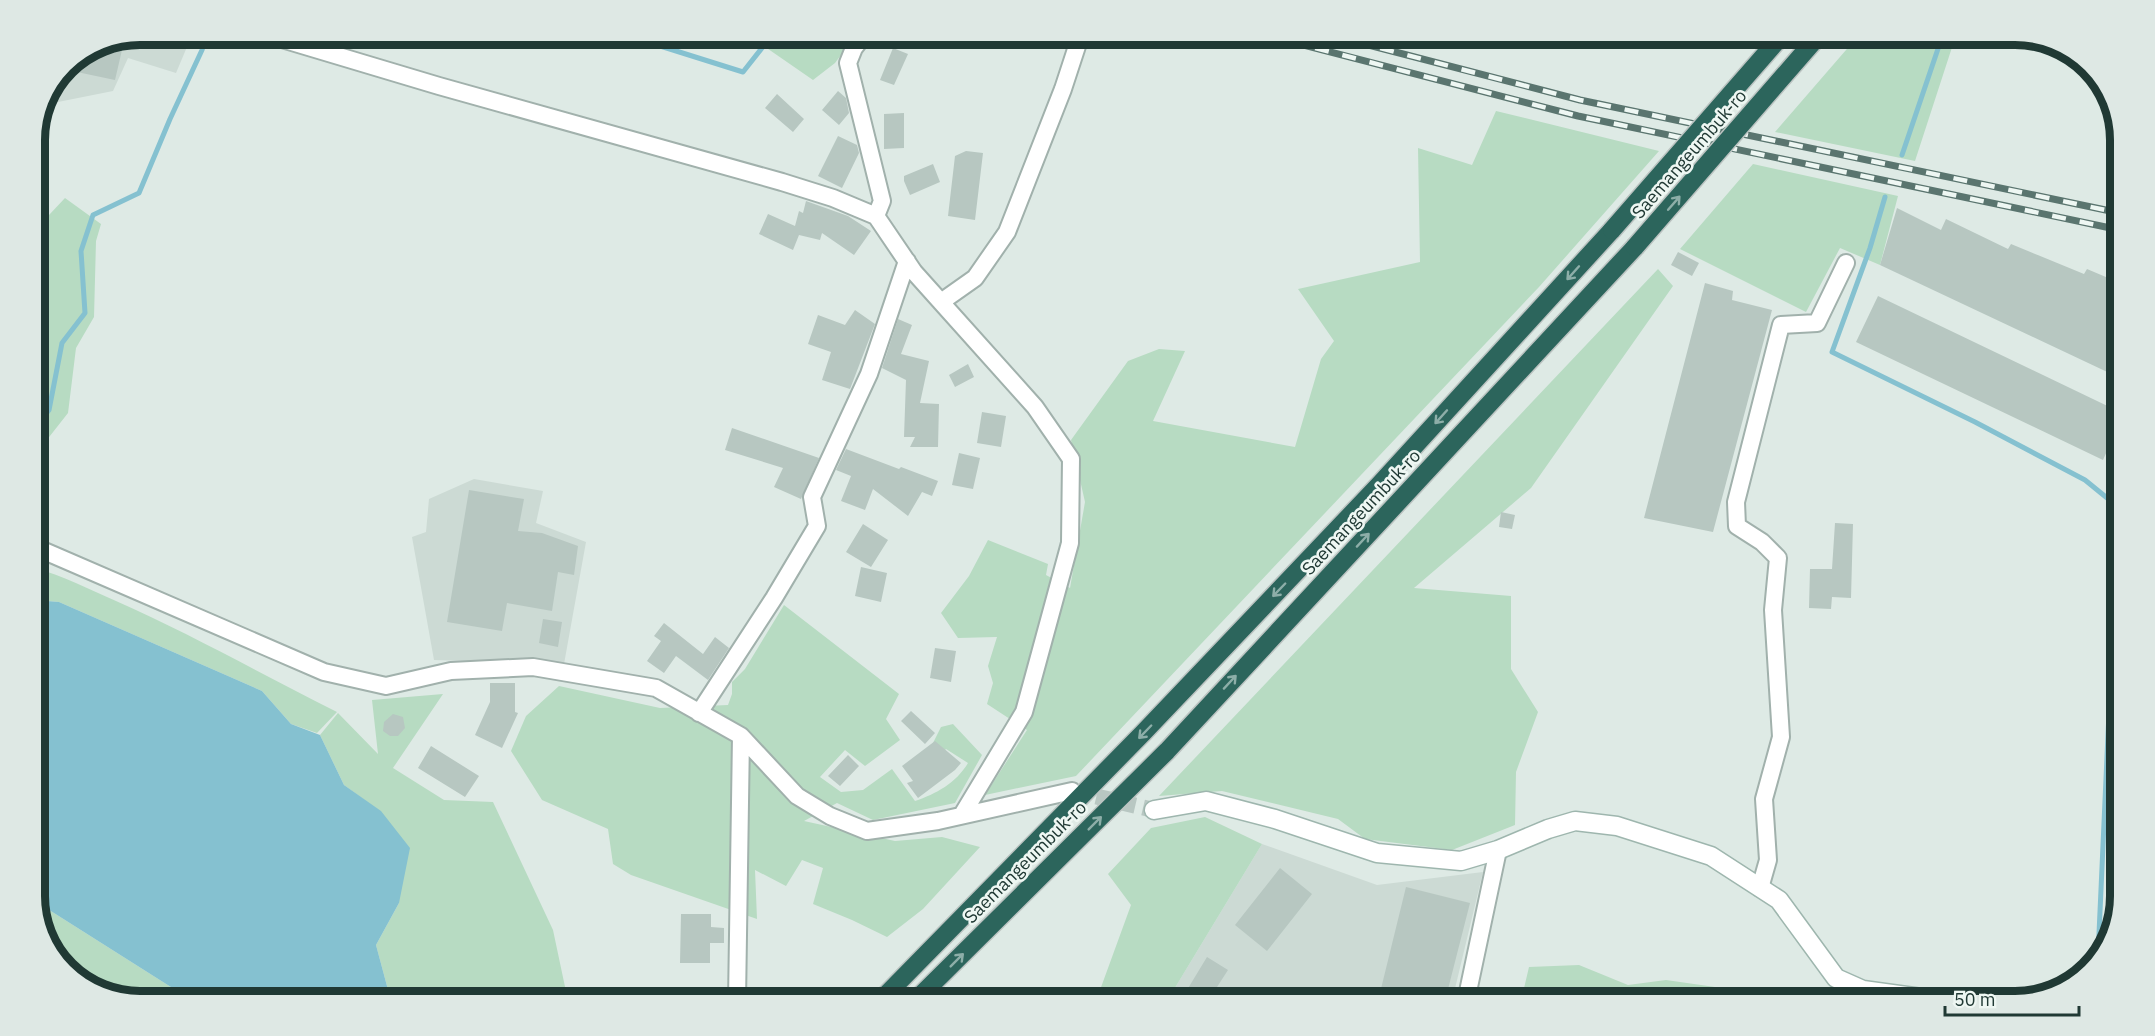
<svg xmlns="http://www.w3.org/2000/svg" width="2155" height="1036" viewBox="0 0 2155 1036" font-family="'IBM Plex Sans',sans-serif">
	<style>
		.built { fill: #ccdad4 }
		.green { fill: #b7dbc2 }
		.water { fill: #85c1d0 }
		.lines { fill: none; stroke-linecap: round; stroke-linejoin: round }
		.stream { stroke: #85c1d0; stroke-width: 5 }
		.building { fill: #b7c7c1 }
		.street-tunnel { stroke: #b8c7c2; stroke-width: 16; stroke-dasharray: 16 8; stroke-linecap: butt }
		.street-casing { stroke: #a1b1ac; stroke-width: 20 }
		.secondary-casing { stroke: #9eb6ae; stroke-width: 21 }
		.highway-casing { stroke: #bcc4c2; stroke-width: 21 }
		.street { stroke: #fff; stroke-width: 16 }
		.secondary { stroke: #fff; stroke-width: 18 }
		.highway { stroke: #2c655c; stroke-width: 18 }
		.rail-casing { stroke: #5a756f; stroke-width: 7 }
		.rail { stroke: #eef7f3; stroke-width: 4.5; stroke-dasharray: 14; stroke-linecap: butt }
		.highway-bridge-casing { stroke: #bcc4c2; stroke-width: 21; stroke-linecap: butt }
		.highway-bridge { stroke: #2c655c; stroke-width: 18 }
		.oneway { stroke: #8daea8 }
		.labels { text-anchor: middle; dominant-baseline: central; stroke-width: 5; stroke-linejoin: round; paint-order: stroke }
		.street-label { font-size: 18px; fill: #203934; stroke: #eef7f3 }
		.rim { fill: none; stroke: #203934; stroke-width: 8 }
	</style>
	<rect width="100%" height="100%" fill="#deeae5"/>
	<!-- built -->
	<path class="built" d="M140,35h52l-16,38 -48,-15 -15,33 -65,13 18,-39 34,-23z
		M474,479l69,12 -7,32 50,19 -22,122 -130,-4 -22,-123 14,-5 3,-33z
		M1262,844l115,41 106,-13 -31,129h-285z"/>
	<!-- green -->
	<path class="green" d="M763,35h93l-21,28 -22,17 -55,-38z
		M1859,35h97l-41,126 -140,-29z
		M1496,111l163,40 -120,136 -463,489 -91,19 42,-65 -40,-26 6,-21 -5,-17 9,-29 -39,1 -17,-25 28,-37 19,-36 60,24 -2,11 24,13 15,-86 -14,-62 57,-79 31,-12 26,2 -32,70 142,26 26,-88 13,-18 -36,-52 122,-27 -2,-114 54,17z
		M1753,164l145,32 -18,69 -40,-17 -34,64 -126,-63z
		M65,198l36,26 -5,17 -2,76 -18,31 -8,65 -33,42v-247l14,7z
		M1658,269l15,17 -142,202 -117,100 97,8v73l27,43 -22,60 -1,53 -63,25 -87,-11 -27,-20 -116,-28 -63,5z
		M35,568c28,8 54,21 81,33 75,33 147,74 221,111l-20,21 -26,-9 -29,-33 -203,-89 -24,-2z
		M784,605l115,89 -13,25 14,21 -35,26 -20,-16 -25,27 21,15 22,-2 29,-21 23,32c21,-7 41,-18 53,-38l-22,-14 -6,6 -8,-10 9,-18 12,-3 29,31 -27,48 -82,17 -36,-17 -33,18 91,20 47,-4 38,10 -57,62 -36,28 -35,-17 -39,-16 10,-36 -21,-8 -16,26 -31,-16 2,49 -126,-44 -18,-11 -5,-35 -66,-29 -31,-49 15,-35 33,-30 101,22 68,-3 4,-11v-12l13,-13z
		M443,694l-50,74 51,32 49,2 60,128 15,71h-177l-15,-56 23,-42 -18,-91 -37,-27 -24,-50 18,-22 40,41 -6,-54z
		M1205,817l57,27 -95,157h-71l35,-96 -23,-31 43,-46z
		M35,901l158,100h-53l-48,-11 -40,-35z
		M1579,965l49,20 38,-5 49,7 -2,14h-192l8,-34z"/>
	<!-- water -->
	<path class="water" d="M35,600l24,2 203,89 29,33 29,11 24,50 37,26 29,37 -11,55 -23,42 15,56h-198l-158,-100z"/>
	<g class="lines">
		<!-- stream -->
		<path class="stream" d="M622,34l121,38 30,-38
			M1902,155l41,-121
			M1885,197l-15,51 -38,104 143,70 110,58 27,22 3,20 -4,146 -13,288
			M35,428l14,-18 13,-67 23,-30 -4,-62 12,-36 46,-22 31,-74 32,-69 5,-16"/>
	</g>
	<!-- building -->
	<path class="building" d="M125,37l-10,43 -38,-8 5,-18 18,-12z
		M893,48l15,6 -14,31 -14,-5z
		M838,91l8,7 3,15 -10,12 -17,-15z
		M777,94l27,25 -11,13 -28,-24z
		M904,113v35l-20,1v-35z
		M838,136l19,9 2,8 -17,35 -24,-12z
		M966,151l17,2 -8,67 -27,-4 7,-60z
		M933,164l7,18 -30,13 -6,-14v-5z
		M806,201l42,15 23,15 -17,24 -32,-22 -2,7 -21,-5 -6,15 -34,-16 9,-20 27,12 4,-15 4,2z
		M1897,208l44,22 5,-11 62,30 3,-5 73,30 3,-5 33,14v95l-240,-113z
		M1678,252l21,11 -7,13 -21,-11z
		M1705,283l28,8 -1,9 40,10 -59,222 -69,-14z
		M1878,296l242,116v10l-17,38 -247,-118z
		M855,310l20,14 -25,65 -28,-9 9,-28 -23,-8 10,-29 27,10z
		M898,319l14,6 -11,29 28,7 -9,42 19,1 -1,43h-28l5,-10h-11l2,-57 -24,-12z
		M968,364l6,13 -19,10 -6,-12z
		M982,412l24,4 -5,31 -24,-4z
		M732,428l87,30 -18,41 -27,-12 9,-19 -58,-18z
		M846,449l53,20 2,-2 37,14 -6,15 -10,-4 -14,24 -35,-27 -8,21 -24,-9 10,-25 -15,-6z
		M959,453l21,5 -7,31 -21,-4z
		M469,490l55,9 -6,32 24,2 36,13 -4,29 -16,-3 -6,39 -45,-8 -5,28 -55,-9z
		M1501,512l14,3 -3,14 -13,-2z
		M1835,523l18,1 -2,74 -19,-1 -1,12 -22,-1 1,-39h22z
		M863,524l25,16 -17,27 -25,-15z
		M861,567l26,6 -6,29 -26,-6z
		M543,619l19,3 -4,25 -19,-4z
		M664,623l39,31 12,-17 14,11 -21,32 -32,-24 -12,17 -17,-12 14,-20 -7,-5z
		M935,648l21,3 -5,31 -21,-4z
		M490,683h25v29l3,1 -16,35 -27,-13 15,-33z
		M911,711l24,22 -10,11 -24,-23z
		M393,714l10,3 2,11 -7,8h-8l-7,-5 1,-9z
		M935,741l26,22 -6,7 -37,28 -11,-15 6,-2 -11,-15z
		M431,746l48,30 -14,21 -47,-29z
		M848,755l11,11 -19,20 -12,-10z
		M1280,868l32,26 -45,57 -32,-26z
		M1406,887l64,16 -25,98h-67z
		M681,914h30v13l13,1v15h-14v20h-30z
		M1207,957l21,13 -20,31h-3l-18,-11z"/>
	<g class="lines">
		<!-- street-tunnel -->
		<path class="street-tunnel" d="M1073,791l81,19"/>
		<defs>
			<path id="street" d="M265,34l174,52 343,96 51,16 43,18 38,56 121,135 36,52 -1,84 -46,169 -62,103
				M865,34l-11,14 -6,15 34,138 -6,15
				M941,302l34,-24 32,-46 56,-143 18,-55
				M35,547l289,125 62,14 65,-15 82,-4 123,21 85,48 56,60 33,20 37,15 71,-10 134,-30
				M699,713l75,-115 43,-72 -5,-29 57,-123 38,-113
				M1760,888l8,-28 -4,-61 17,-62 -8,-127 5,-52 -16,-16 -25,-16 -1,-24 45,-177 36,-2 29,-60
				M737,1001l4,-265
				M1466,1001l32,-151"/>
			<path id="secondary" d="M1154,810l52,-9 69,18 102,34 84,8 37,-11 50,-21 27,-8 42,5 94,30 68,44 57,78 27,12 80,11"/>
			<path id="highway" d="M880,1001l263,-268 236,-248 233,-255
				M915,1001l252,-250 468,-504"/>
		</defs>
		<!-- street casing -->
		<use href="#street" class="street-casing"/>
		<!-- secondary casing -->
		<use href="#secondary" class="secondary-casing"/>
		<!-- highway casing -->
		<use href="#highway" class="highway-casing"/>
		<!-- street -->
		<use href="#street" class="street"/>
		<!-- secondary -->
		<use href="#secondary" class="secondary"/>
		<!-- highway -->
		<use href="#highway" class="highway"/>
		<defs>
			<path id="rail" d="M1261,34l317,82 542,114
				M1326,34l254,66 540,113"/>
		</defs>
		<!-- rail casing -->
		<use href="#rail" class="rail-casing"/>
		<!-- rail -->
		<use href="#rail" class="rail"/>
		<defs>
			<path id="highway-bridge" d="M1612,230l171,-196
				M1635,247l185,-213"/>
		</defs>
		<!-- highway-bridge casing -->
		<use href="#highway-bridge" class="highway-bridge-casing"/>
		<!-- highway-bridge -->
		<use href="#highway-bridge" class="highway-bridge"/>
	</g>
	<!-- one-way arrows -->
	<defs><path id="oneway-shaft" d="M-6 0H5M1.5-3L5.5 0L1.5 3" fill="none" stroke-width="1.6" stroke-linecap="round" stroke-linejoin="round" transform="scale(1.5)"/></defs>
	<g class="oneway">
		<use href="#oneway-shaft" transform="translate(1674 203) rotate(-49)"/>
		<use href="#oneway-shaft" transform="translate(1573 273) rotate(132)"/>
		<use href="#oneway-shaft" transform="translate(1441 417) rotate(132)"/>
		<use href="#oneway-shaft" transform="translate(1363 540) rotate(-47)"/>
		<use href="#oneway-shaft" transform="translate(1279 590) rotate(134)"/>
		<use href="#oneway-shaft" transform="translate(1230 682) rotate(-47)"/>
		<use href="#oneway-shaft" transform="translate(1145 732) rotate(134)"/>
		<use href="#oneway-shaft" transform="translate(1095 823) rotate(-45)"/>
		<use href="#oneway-shaft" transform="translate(957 960) rotate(-45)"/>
	</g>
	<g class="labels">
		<!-- street labels -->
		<g class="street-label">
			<text transform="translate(1689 154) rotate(-49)">Saemangeumbuk-ro</text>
			<text transform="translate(1361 512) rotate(-47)">Saemangeumbuk-ro</text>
			<text transform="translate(1025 862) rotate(-45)">Saemangeumbuk-ro</text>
		</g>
	</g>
	<!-- crop -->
	<path d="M0 0H2155V1036H0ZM140 45H2015A95 95 0 0 1 2110 140V896A95 95 0 0 1 2015 991H140A95 95 0 0 1 45 896V140A95 95 0 0 1 140 45Z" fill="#dee8e4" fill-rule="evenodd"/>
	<path class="rim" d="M140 45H2015A95 95 0 0 1 2110 140V896A95 95 0 0 1 2015 991H140A95 95 0 0 1 45 896V140A95 95 0 0 1 140 45Z"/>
	<!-- scale -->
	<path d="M1945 1006v9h134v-9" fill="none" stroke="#203934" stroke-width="3"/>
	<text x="1954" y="1006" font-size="18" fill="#203934" stroke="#eef7f3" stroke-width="4.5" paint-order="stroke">50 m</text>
</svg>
